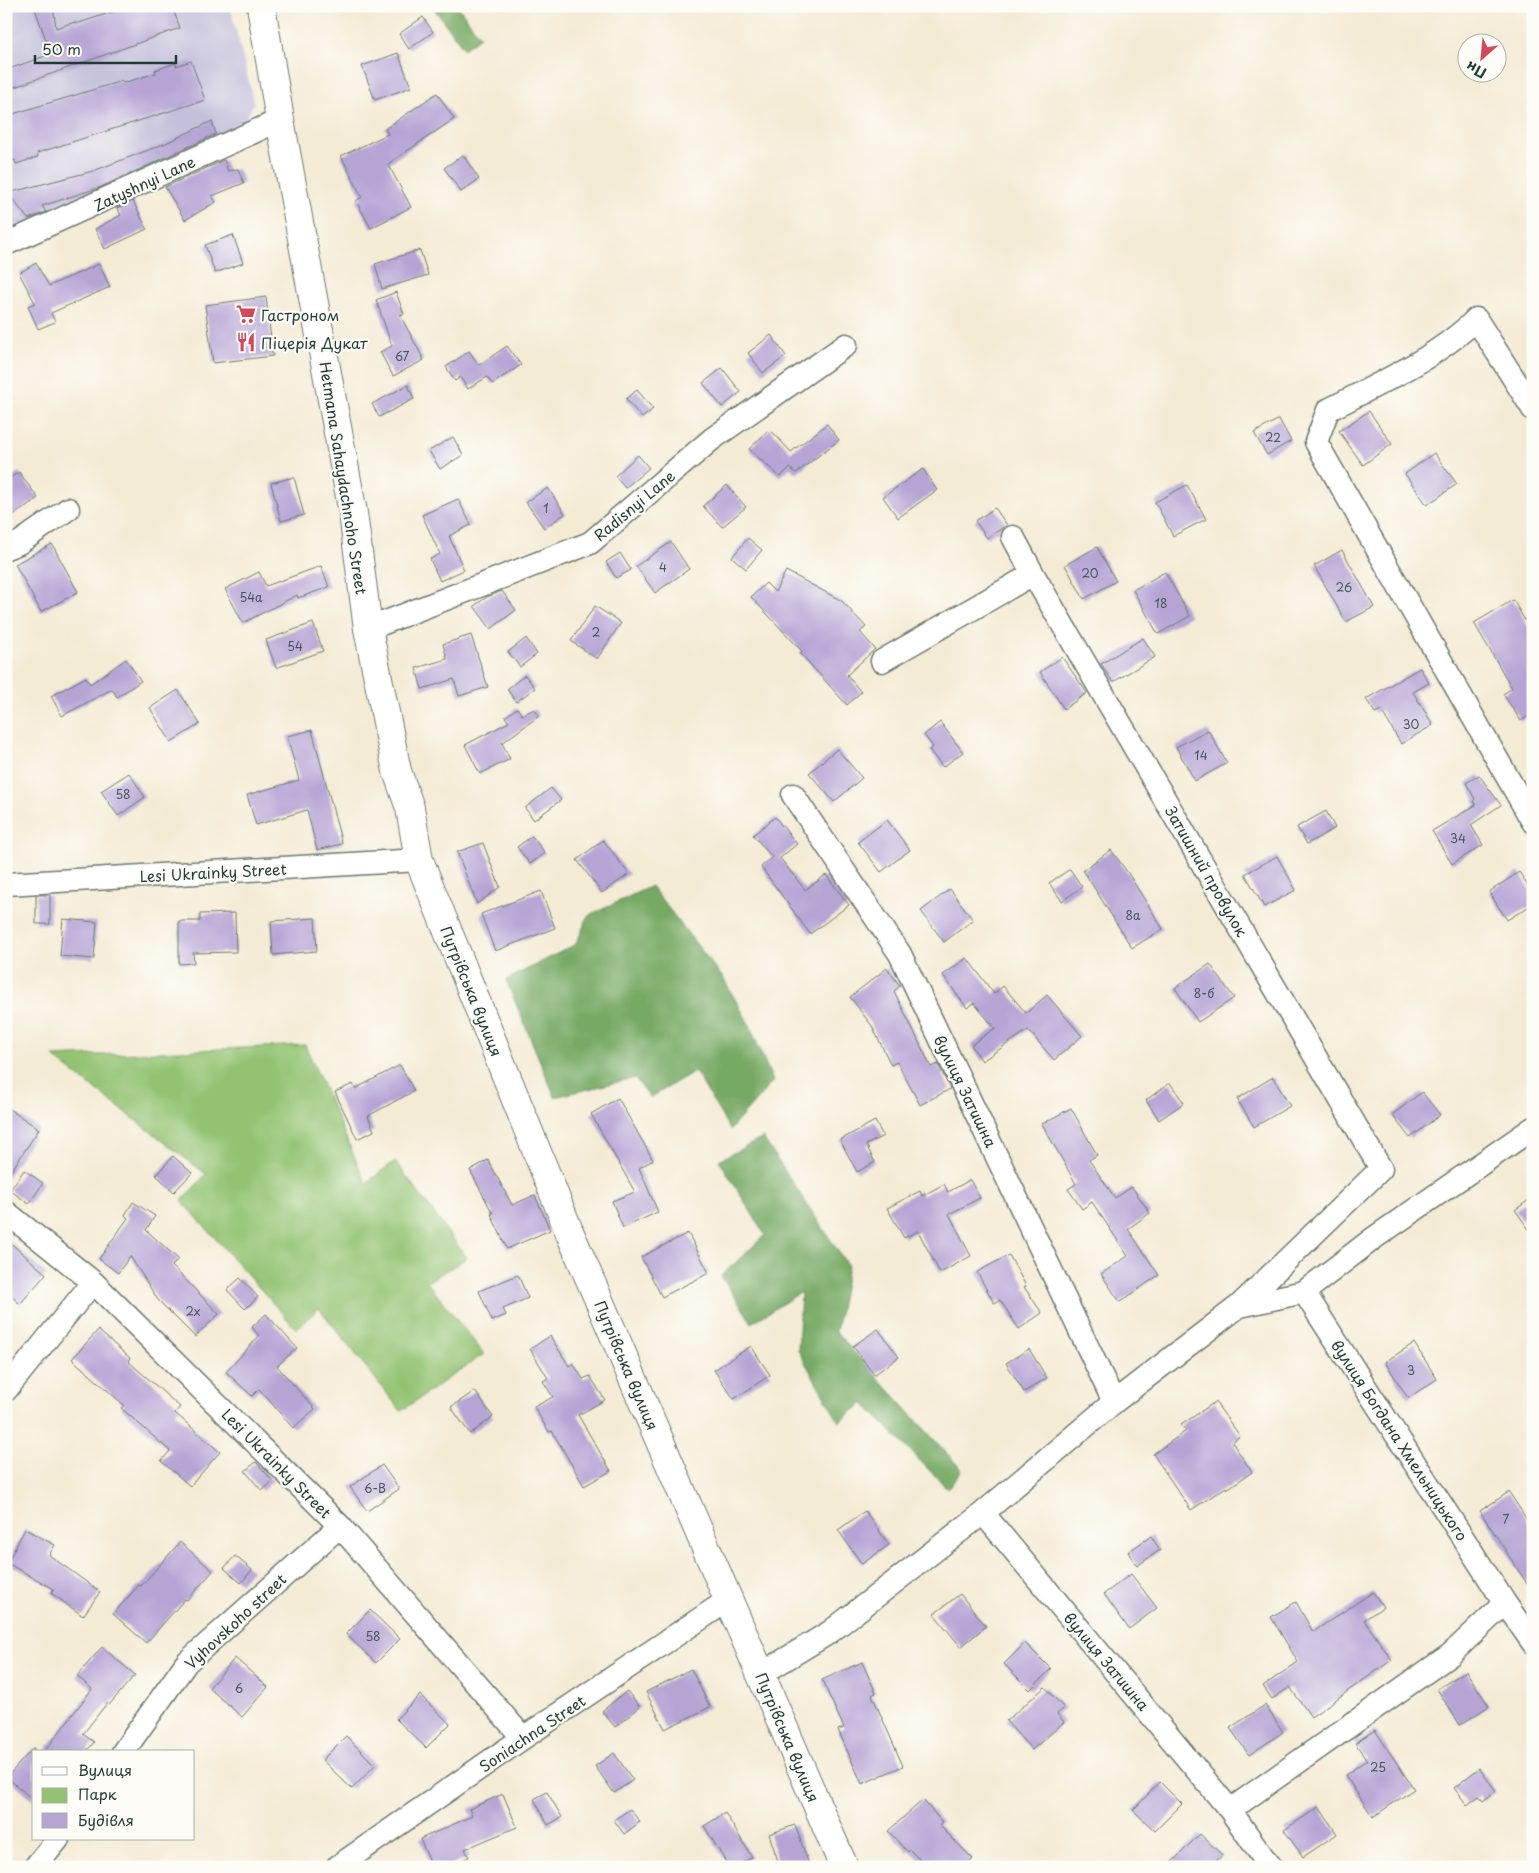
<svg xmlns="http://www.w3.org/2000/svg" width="1539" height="1873" viewBox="0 0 1539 1873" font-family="'Playpen Sans',sans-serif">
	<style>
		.industrial { fill: #c4c0db }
		.green { fill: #93c372; stroke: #598053 }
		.forest { fill: #76a964; stroke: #4a734c }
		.building { fill: #b6a4d5 }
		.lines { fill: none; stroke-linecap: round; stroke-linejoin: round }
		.minor-casing { stroke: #6a7a6c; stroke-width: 25 }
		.secondary-casing { stroke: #6a7a6c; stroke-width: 30 }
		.minor { stroke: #fff; stroke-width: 22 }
		.secondary { stroke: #fff; stroke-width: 28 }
		.labels { text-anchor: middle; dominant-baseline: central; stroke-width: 4.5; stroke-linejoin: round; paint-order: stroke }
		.number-label { font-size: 12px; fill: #45575c }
		.street-label { font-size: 15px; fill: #1f3d34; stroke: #fdfcf7 }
		.poi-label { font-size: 15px; fill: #1f3d34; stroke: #fdfcf7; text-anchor: start }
	</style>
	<rect width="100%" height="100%" fill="#fdfcf7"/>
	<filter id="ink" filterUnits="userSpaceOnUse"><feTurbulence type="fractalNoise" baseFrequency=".02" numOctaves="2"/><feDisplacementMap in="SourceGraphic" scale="10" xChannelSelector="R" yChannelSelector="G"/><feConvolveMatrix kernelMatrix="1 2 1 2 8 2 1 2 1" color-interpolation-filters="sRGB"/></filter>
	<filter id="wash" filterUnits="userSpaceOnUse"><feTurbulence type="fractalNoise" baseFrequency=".0096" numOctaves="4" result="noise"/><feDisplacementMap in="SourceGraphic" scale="20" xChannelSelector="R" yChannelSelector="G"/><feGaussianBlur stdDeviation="1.12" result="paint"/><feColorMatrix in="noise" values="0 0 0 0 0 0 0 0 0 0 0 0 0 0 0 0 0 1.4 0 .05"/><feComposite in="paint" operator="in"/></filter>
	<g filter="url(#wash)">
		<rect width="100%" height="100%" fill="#f4ebd5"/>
		<!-- industrial -->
		<path class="industrial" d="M6,6h224l24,97 -15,30 -233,104z"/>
		<!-- green -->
		<path class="green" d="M305,1045l61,138 29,-22 72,97 -40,24 57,72 -83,57 -82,-103 -23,21 -114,-128 24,-27 -153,-117z"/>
		<!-- forest -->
		<path class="forest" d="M432,6h26l22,31 -16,12z
			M651,886l72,92 25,44 25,59 -43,49 -35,-59 -45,27 -15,-20 -80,19 -49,-117 70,-36 12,-28z
			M763,1138l85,128 -12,66 126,138 -14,19 -85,-86 -24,19 -41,-72 3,-58 -49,31 -31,-47 44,-41 -46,-75z"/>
		<g id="blocks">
			<!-- building -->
			<path class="building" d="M34,6h19l3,22 19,-6 1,2 54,-18h42l8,22 -174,62v-20l45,-16z
				M423,17l10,15 -24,17 -10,-15z
				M398,53l13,34 -36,13 -13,-34z
				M191,61l14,39 -168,53 1,4 -22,7 -1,-4 -9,3v-47l116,-35 1,2 33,-10 -1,-3 21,-7v3z
				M437,93l17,26 -66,45 23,43 -40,21 -15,-27 6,-4 -21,-41 47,-22 -3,-5z
				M212,121l4,13 -115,53 -59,19 4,6 -18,7 -20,-26 85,-22 71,-27z
				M463,155l16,24 -18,13 -17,-24z
				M224,160l4,11 10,-2 6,14 -32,13 4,6 -31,18 -20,-33z
				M133,201l14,28 -42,20 -10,-20 26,-14 -4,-7z
				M233,235l10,28 -28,10 -10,-28z
				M420,250l8,25 -46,14 -7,-25z
				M36,263l13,23 50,-22 11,23 -59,26 4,9 -17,7 -10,-23 7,-3 -16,-30z
				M396,292l8,22 -4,1 24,45 -31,16 -13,-24 12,-6 -16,-46z
				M266,297l7,59 -60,7 -8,-58z
				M771,335l15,21 -23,17 -15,-20z
				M507,346l14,19 -29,19 -5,-7 -19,12 -8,-12 -5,4 -9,-14 23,-16 10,14z
				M722,368l19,24 -19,15 -19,-24z
				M408,385l6,14 -35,18 -7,-13z
				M637,390l16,19 -11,9 -16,-19z
				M1369,411l23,33 -29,21 -24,-34z
				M1279,419l12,22 -24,14 -13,-22z
				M827,424l12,16 -43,33 -6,-5 -10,9 -31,-28 21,-20 21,23z
				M453,437l10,18 -23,14 -11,-18z
				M1434,453l23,31 -30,21 -22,-31z
				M638,455l11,13 -24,20 -10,-12z
				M923,469l14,21 -39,28 -15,-21z
				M19,472l19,26 -32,22v-39z
				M294,477l10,38 -23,6 -10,-38z
				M727,485l19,22 -24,20 -19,-21z
				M1187,485l19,34 -33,17 -18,-34z
				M548,488l17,26 -21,14 -18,-26z
				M458,499l13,26 -22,11 15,34 -24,11 -10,-22 10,-5 -18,-39z
				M995,508l12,17 -20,13 -12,-17z
				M748,538l14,12 -16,19 -14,-12z
				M671,542l18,27 -34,24 -19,-27z
				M52,544l26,48 -37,20 -26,-48z
				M1097,547l19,34 -32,18 -19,-34z
				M1342,550l32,57 -28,15 -32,-56z
				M620,553l11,17 -15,8 -10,-16z
				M321,566l8,21 -31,11 -1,-3 -54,28 -18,-34 34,-17 7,14z
				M786,571l56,30 24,26 -6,5 15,17 -28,26 14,17 -14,13 -47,-52 2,-2 -51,-54 15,-14 9,9z
				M1165,572l25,44 -32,18 -25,-44z
				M502,591l14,19 -25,19 -17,-23 13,-9z
				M1513,600l20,34v79l-12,8 -18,-27 9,-6 -38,-65z
				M595,606l26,17 -24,36 -26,-18z
				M313,623l10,28 -47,17 -10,-28z
				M471,635l17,52 -29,9 -5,-17 -32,10 -6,-21 31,-9 -4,-15z
				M526,638l11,16 -17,13 -12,-15z
				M1143,638l12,19 -42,25 -12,-18z
				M1062,657l25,36 -23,16 -24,-37z
				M126,659l15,22 -24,16 -5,-8 -50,27 -11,-20 35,-19 4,7z
				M1420,668l9,15 -16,9 20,33 -32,19 -20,-34 -6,3 -9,-14z
				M525,675l10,13 -19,14 -9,-13z
				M178,690l22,34 -29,18 -21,-34z
				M517,708l5,7 12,-6 5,7 -37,27 8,16 -30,15 -15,-29 44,-23 -4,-5z
				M940,722l23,30 -20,15 -14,-17 4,-3 -9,-12z
				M312,730l30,114 -25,6 -10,-40 -51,15 -9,-30 52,-15 -12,-44z
				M1208,730l19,33 -32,18 -19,-34z
				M837,749l25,29 -28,24 -25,-29z
				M129,773l16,24 -27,19 -17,-25z
				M1479,775l22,30 -30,20 12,20 -31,19 -20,-33 44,-26 -3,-4 2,-2 -9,-16z
				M551,788l10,12 -27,20 -9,-12z
				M1326,811l9,17 -28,16 -10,-17z
				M775,817l22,27 -17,14 25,32 21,-15 23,30 -39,29 -49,-67 11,-10 -19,-22z
				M887,820l23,30 -29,22 -23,-30z
				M532,836l13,17 -15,11 -13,-17z
				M603,840l26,34 -27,19 -25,-33z
				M483,843l17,44 -23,17 -20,-52z
				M1111,850l17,23 35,56 -31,19 -49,-78z
				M1277,856l19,34 -32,17 -19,-33z
				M1070,869l12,18 -20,14 -13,-18z
				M1519,872l14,21v11l-26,16 -18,-28z
				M950,889l23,31 -29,22 -23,-31z
				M541,891l14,37 -60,23 -14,-37z
				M36,895h14v29h-14z
				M235,913l1,39 -43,1 1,10 -15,1v-43h21v-7z
				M315,918l2,33 -44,4 -2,-34z
				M63,919l34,3 -3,37 -34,-3z
				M967,958l27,36 9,-8 23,27 21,-18 35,41 -28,24 -26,-30 -46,31 -11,-16 24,-17 -21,-25 -7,5 -24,-33z
				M1210,964l24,34 -36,24 -23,-34z
				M887,968l13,18 -6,5 37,76 7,-3 12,25 -30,16 -23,-43 -6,3 -19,-39 -22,-29z
				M400,1065l14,26 -46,25 6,15 -17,8 -22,-47 18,-8 2,5z
				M1273,1077l17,29 -36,21 -17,-28z
				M1170,1083l14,20 -25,17 -13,-20z
				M1422,1092l18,23 -30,23 -18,-23z
				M618,1098l35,62 -14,8 19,44 -35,16 -11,-27 23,-9 -44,-78z
				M6,1107l33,22 -33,50z
				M1071,1108l26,47 -8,5 26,38 17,-11 18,26 -22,16 31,46 -39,27 -19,-28 27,-18 -36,-54 -10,7 -14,-20 8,-5 -34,-60z
				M875,1121l8,15 -17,9 9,17 -18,10 -17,-32z
				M173,1156l19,17 -18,19 -18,-17z
				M488,1160l24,45 23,-10 15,35 -43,19 -16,-35h2l-23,-44z
				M24,1170l19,13 -14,21 -19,-14z
				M970,1180l10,18 -31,16 22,42 -31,17 -22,-42 -14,7 -17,-30 33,-17 2,5 22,-12 4,8z
				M1533,1197v38l-18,-25z
				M133,1202l22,14 -9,14 32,29 -6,7 47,48 -24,23 -37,-37 -28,-44 -12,17 -19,-14 29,-41 -3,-3z
				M688,1233l21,40 -47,24 -21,-40z
				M6,1239l40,35 -26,30 -14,-13z
				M1009,1255l17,31 -2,1 18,26 -23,16 -19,-29 -6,3 -17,-31z
				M518,1275l10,23 -25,11 3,6 -14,6 -13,-30z
				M240,1278l18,19 -13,12 -18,-19z
				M266,1314l31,34 -20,18 38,43 -22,19 -34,-39 -7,7 -26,-24 33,-36 -7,-9z
				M878,1329l21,28 -25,18 -21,-29z
				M98,1330l32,28 -2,3 52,46 -5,6 45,39 -30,34 -29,-25 9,-10 -49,-43 3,-3 -52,-46z
				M550,1336l19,30 4,-3 10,16 7,-3 15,24 -27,15 33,56 -27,15 -32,-55 -3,1 -15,-25 19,-10 -10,-16 5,-3 -18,-29z
				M1414,1343l23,36 -29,19 -23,-36z
				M751,1346l19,29 -36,24 -20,-29z
				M1029,1349l18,29 -23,14 -18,-29z
				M475,1391l18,26 -23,17 -19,-27z
				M1215,1402l25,34 -8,6 20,30 -25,17 -1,-2 -35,23 -38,-56 33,-23 -5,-6z
				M256,1462l17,19 -11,10 -17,-20z
				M382,1465l17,24 -32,22 -17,-24z
				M1509,1492l24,37v64l-53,-82z
				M865,1511l24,34 -27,19 -24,-34z
				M25,1529l30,16 -6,10 51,37 -17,24 -32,-23 3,-4 -47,-26z
				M1151,1536l9,14 -23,16 -9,-14z
				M180,1542l33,29 -26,29 -2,-1 -39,44 -33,-29 26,-29 2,1z
				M235,1556l17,14 -11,13 -17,-15z
				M1131,1574l26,34 -28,21 -25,-35z
				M1373,1592l10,15 -19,13 28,40 -81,57 -21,-30 -18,12 -9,-13 35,-24 -27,-45 25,-15 17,30z
				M960,1594l26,32 -25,21 -27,-33z
				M370,1610l30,29 -24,24 -30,-29z
				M1025,1643l26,26 -21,21 -26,-26z
				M102,1647l33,28 -26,30 -2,-2 -24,31 11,8 -8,10h-42l48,-63 -15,-13z
				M235,1658l33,29 -26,30 -33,-29z
				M862,1662l14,31 -4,2 31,71 -41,18 -24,-54 6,-2 -22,-48z
				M691,1669l19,38 -45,22 -19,-37z
				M1466,1671l23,35 -29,19 -23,-36z
				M1045,1687l19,21 -7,6 7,8 -32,28 -26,-29z
				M627,1691l13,16 -25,20 -13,-16z
				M420,1695l30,29 -24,24 -30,-29z
				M1265,1705l18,27 -34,23 -19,-27z
				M1375,1730l39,59 -41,28 -28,-42 22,-15 -12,-17z
				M346,1736l29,29 -23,24 -30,-29z
				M34,1747v54l-27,-24z
				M614,1753l19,27 -19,13 -19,-27z
				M1479,1768l17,23 -13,10 -4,-5 -12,9 -13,-17z
				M1160,1782l22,22 -27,27 -22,-21z
				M547,1792l15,25 -14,8 -14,-26z
				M503,1794l14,33 -52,22 4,8 -22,10h-15l-12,-28 52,-23 -3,-7z
				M923,1800l19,22 -3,3 34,34 -8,8h-38l-17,-17 -2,2 -20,-21z
				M1319,1807l18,27 -34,23 -19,-27z
				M630,1809l10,13 -16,12 -10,-14z
				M725,1813l27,44 -16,10h-7l-25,-41z
				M795,1825l15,42h-30l-11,-33z
				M1200,1834l22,21 -11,12h-44z"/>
		</g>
	</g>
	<g filter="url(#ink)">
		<use href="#blocks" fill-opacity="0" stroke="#6a7a6c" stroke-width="1"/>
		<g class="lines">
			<defs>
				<path id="minor" d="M6,244l274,-124
					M1533,409l-57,-90c-38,38 -99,66 -148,91l-12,32 217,380
					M6,548l13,-5 49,-34
					M368,629l222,-86 122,-104 134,-94
					M882,661l151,-87 -20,-37
					M793,795l107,159 214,448
					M6,884l413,-24
					M6,1212l87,70 247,244 183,212
					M1304,1292l70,-54 159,-110
					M1240,1306l64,-14 201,311 28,40
					M6,1390l87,-108
					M983,1513l247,297 40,57
					M761,1674l69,-42 153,-119 131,-111 125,-96 142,-137 -348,-595
					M123,1752l64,-90 153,-136
					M1230,1810l220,-155 55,-52
					M35,1867l23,-28
					M337,1867l186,-129 205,-138"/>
				<path id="secondary" d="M261,6l19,114 73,393 15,116 29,142 13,37 9,52 150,371 275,636"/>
			</defs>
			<!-- minor casing -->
			<use href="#minor" class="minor-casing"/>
			<!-- secondary casing -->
			<use href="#secondary" class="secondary-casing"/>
			<!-- minor -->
			<use href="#minor" class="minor"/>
			<!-- secondary -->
			<use href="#secondary" class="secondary"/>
		</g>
	</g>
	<!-- icons -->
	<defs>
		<symbol id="supermarket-bare" viewBox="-9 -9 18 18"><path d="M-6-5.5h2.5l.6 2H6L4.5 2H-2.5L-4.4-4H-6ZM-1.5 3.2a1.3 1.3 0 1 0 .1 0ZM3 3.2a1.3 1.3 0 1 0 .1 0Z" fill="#d1495b" stroke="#fdfcf7" stroke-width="2.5" paint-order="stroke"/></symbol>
		<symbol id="restaurant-bare" viewBox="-9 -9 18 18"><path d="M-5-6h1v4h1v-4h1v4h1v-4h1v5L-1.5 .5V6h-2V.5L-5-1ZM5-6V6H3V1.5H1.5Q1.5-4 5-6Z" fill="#d1495b" stroke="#fdfcf7" stroke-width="2.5" paint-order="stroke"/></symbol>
	</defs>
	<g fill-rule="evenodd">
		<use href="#supermarket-bare" x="232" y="300" width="28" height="28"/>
		<use href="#restaurant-bare" x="232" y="328" width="28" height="28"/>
	</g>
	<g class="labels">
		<!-- number labels -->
		<g class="number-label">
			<text x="402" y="356">67</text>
			<text x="1273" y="437">22</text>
			<text x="546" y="508">1</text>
			<text x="663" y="567">4</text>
			<text x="1090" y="573">20</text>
			<text x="1344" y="587">26</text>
			<text x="251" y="597">54а</text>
			<text x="1161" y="603">18</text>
			<text x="596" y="632">2</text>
			<text x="295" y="646">54</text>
			<text x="1411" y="724">30</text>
			<text x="1201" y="755">14</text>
			<text x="123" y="794">58</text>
			<text x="1458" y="838">34</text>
			<text x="1133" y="915">8а</text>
			<text x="1204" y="993">8-б</text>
			<text x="193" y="1311">2х</text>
			<text x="1411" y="1370">3</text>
			<text x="375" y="1488">6-В</text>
			<text x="1506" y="1519">7</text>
			<text x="373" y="1636">58</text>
			<text x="239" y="1688">6</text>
			<text x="1378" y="1767">25</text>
		</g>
		<!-- street labels -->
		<g class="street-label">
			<text transform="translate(144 183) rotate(-25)">Zatyshnyi Lane</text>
			<text transform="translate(344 478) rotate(81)">Hetmana Sahaydachnoho Street</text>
			<text transform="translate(634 505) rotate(-40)">Radisnyi Lane</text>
			<text transform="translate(1207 871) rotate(60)">Затишний провулок</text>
			<text transform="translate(213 872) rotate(-3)">Lesi Ukrainky Street</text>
			<text transform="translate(472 991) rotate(68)">Путрівська вулиця</text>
			<text transform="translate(966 1091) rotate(64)">вулиця Затишна</text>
			<text transform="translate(627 1365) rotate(67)">Путрівська вулиця</text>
			<text transform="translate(1400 1440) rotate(57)">вулиця Богдана Хмельницького</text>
			<text transform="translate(277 1463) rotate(45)">Lesi Ukrainky Street</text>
			<text transform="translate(235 1621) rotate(-43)">Vyhovskoho street</text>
			<text transform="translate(1107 1661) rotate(50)">вулиця Затишна</text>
			<text transform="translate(532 1733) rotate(-34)">Soniachna Street</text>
			<text transform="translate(788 1737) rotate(67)">Путрівська вулиця</text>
		</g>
		<!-- poi labels -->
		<g class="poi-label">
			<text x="261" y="314">Гастроном</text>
			<text x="261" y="342">Піцерія Дукат</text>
		</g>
	</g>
	<!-- margin -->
	<rect width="1539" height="1873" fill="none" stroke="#fdfcf7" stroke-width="25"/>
	<!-- legend -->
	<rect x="32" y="1750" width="162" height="90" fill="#fdfcf7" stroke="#a4b0a9"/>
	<rect x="42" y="1767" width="25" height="8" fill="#ffffff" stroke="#a4b0a9"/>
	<text x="78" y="1776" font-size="15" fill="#1f3d34">Вулиця</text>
	<rect x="42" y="1788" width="25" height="15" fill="#93c372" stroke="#a4b0a9"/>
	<text x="78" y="1800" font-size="15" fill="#1f3d34">Парк</text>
	<rect x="42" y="1813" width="25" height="15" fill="#b6a4d5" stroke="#a4b0a9"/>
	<text x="78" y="1826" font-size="15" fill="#1f3d34">Будівля</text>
	<!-- north arrow -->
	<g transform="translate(1482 58) rotate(207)"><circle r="24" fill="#fdfcf7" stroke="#a4b0a9"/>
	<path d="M0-4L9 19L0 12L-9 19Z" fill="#d1495b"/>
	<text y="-8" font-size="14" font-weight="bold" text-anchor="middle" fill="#1f3d34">Пн</text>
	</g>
	<!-- scale -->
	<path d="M35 55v8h141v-8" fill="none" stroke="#1f3d34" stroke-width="2.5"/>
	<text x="42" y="55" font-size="15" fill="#1f3d34" stroke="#fdfcf7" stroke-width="4" paint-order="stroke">50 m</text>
</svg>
